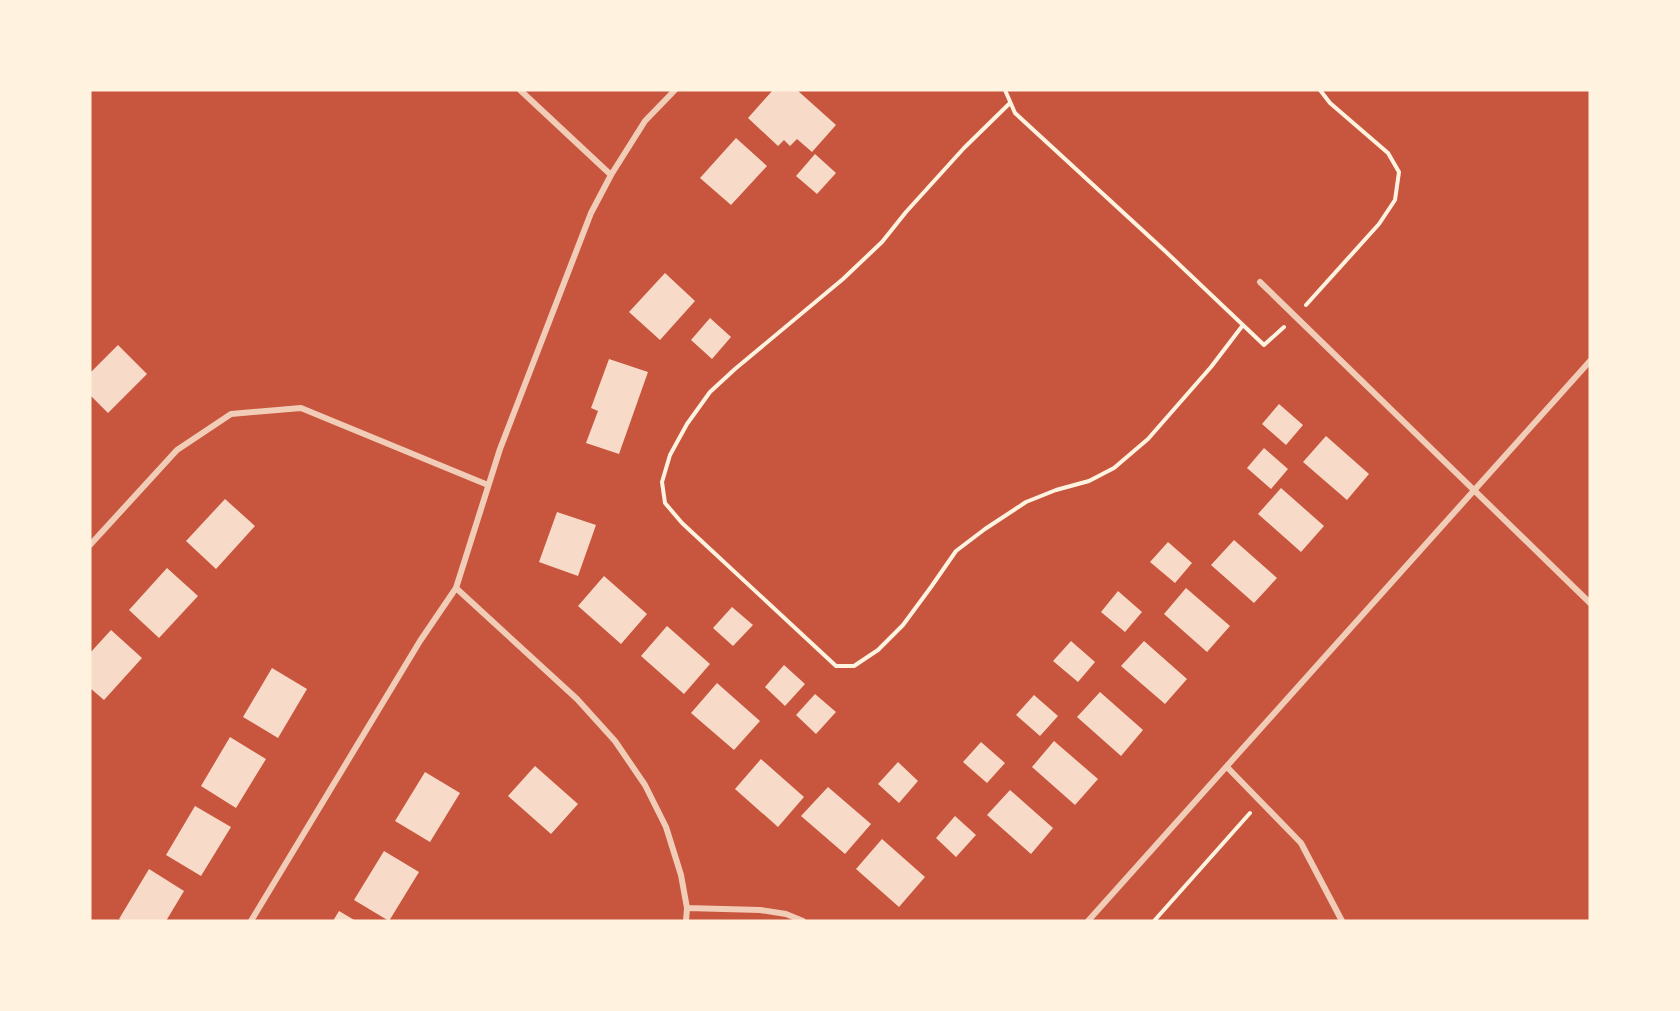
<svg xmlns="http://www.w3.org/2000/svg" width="1680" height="1011" viewBox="0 0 1680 1011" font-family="'Asap Condensed',sans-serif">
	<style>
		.building { fill: #f7dbc8 }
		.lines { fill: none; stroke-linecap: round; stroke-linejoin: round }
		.path { stroke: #fff3e0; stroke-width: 4 }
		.minor { stroke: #f1ccb7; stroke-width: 6 }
	</style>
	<rect width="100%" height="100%" fill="#c8553d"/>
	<!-- building -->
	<path class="building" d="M773,90h24l39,35 -24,27 -15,-13 -7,7 -6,-6 -6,6 -30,-28z
		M736,138l31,28 -36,39 -31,-27z
		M815,154l21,19 -19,21 -21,-18z
		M665,273l30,28 -35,39 -31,-28z
		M710,318l21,19 -19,22 -21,-19z
		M118,345l29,29 -39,39 -18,-18v-22z
		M609,359l39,13 -29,82 -33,-11 12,-32 -7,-3z
		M1279,404l24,21 -17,20 -24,-21z
		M1326,436l43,38 -22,26 -44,-38z
		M1264,448l24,21 -17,20 -24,-21z
		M1281,488l43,38 -23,26 -43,-38z
		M225,499l30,27 -39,43 -30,-28z
		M557,512l39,13 -18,51 -39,-14z
		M1234,540l43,38 -23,25 -43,-38z
		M1168,542l24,21 -17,20 -25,-21z
		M167,568l31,28 -39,42 -30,-28z
		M604,576l43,38 -26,30 -43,-38z
		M1186,588l44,38 -23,26 -43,-38z
		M1118,591l24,21 -17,20 -24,-20z
		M732,607l21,18 -20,21 -20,-18z
		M667,626l43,38 -26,30 -43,-38z
		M111,630l31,28 -38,42 -14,-12v-35z
		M1071,641l24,21 -17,20 -25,-21z
		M1144,641l43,38 -22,25 -44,-38z
		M784,665l21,19 -20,22 -20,-19z
		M272,668l35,21 -29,49 -35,-21z
		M717,683l43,38 -26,29 -43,-37z
		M1100,692l43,38 -22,26 -44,-39z
		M815,694l21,18 -20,22 -20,-19z
		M1034,695l24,21 -18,20 -24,-21z
		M230,737l36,22 -30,49 -35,-22z
		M1054,741l44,38 -23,26 -43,-38z
		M981,742l24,21 -18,20 -24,-21z
		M761,759l43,38 -26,30 -43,-38z
		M898,762l20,19 -19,22 -21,-19z
		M535,766l43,38 -27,30 -43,-38z
		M425,772l35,21 -30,49 -35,-21z
		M828,787l43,37 -26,30 -44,-38z
		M1010,790l43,38 -22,26 -44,-39z
		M195,806l36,21 -30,49 -35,-21z
		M955,816l21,19 -20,22 -20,-19z
		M882,839l43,38 -26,30 -43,-38z
		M384,851l35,21 -30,49 -35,-21z
		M149,869l35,22 -18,30h-43l-4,-2z
		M339,911l17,10h-23z"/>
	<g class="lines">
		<!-- path -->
		<path class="path" d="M1005,90l10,23 150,138 99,94 20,-18
			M1010,103l-46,45 -58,64 -24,30 -39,37 -108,90 -25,23 -23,32 -17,31 -8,27 3,21 17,20 154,143h18l24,-16 25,-25 28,-38 25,-36 29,-22 41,-27 30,-12 33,-9 25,-13 34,-29 63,-72 32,-42
			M1306,305l73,-81 16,-24 4,-28 -11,-19 -58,-50 -10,-13
			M1154,921l96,-108"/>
		<!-- minor -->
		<path class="minor" d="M520,90l91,85
			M1260,282l330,321
			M90,545l87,-95 54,-36 70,-6 187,77
			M456,588l121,111 38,42 30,44 21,42 15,48 6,33 -1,13
			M1227,767l74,76 41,78
			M687,908l73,2 26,4 17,7
			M251,921l169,-280 36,-53 44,-139 91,-236 20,-38 34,-54 30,-31
			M1088,921l502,-560"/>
	</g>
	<!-- border -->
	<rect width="1680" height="1011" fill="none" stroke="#fff3e0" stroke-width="183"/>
</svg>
